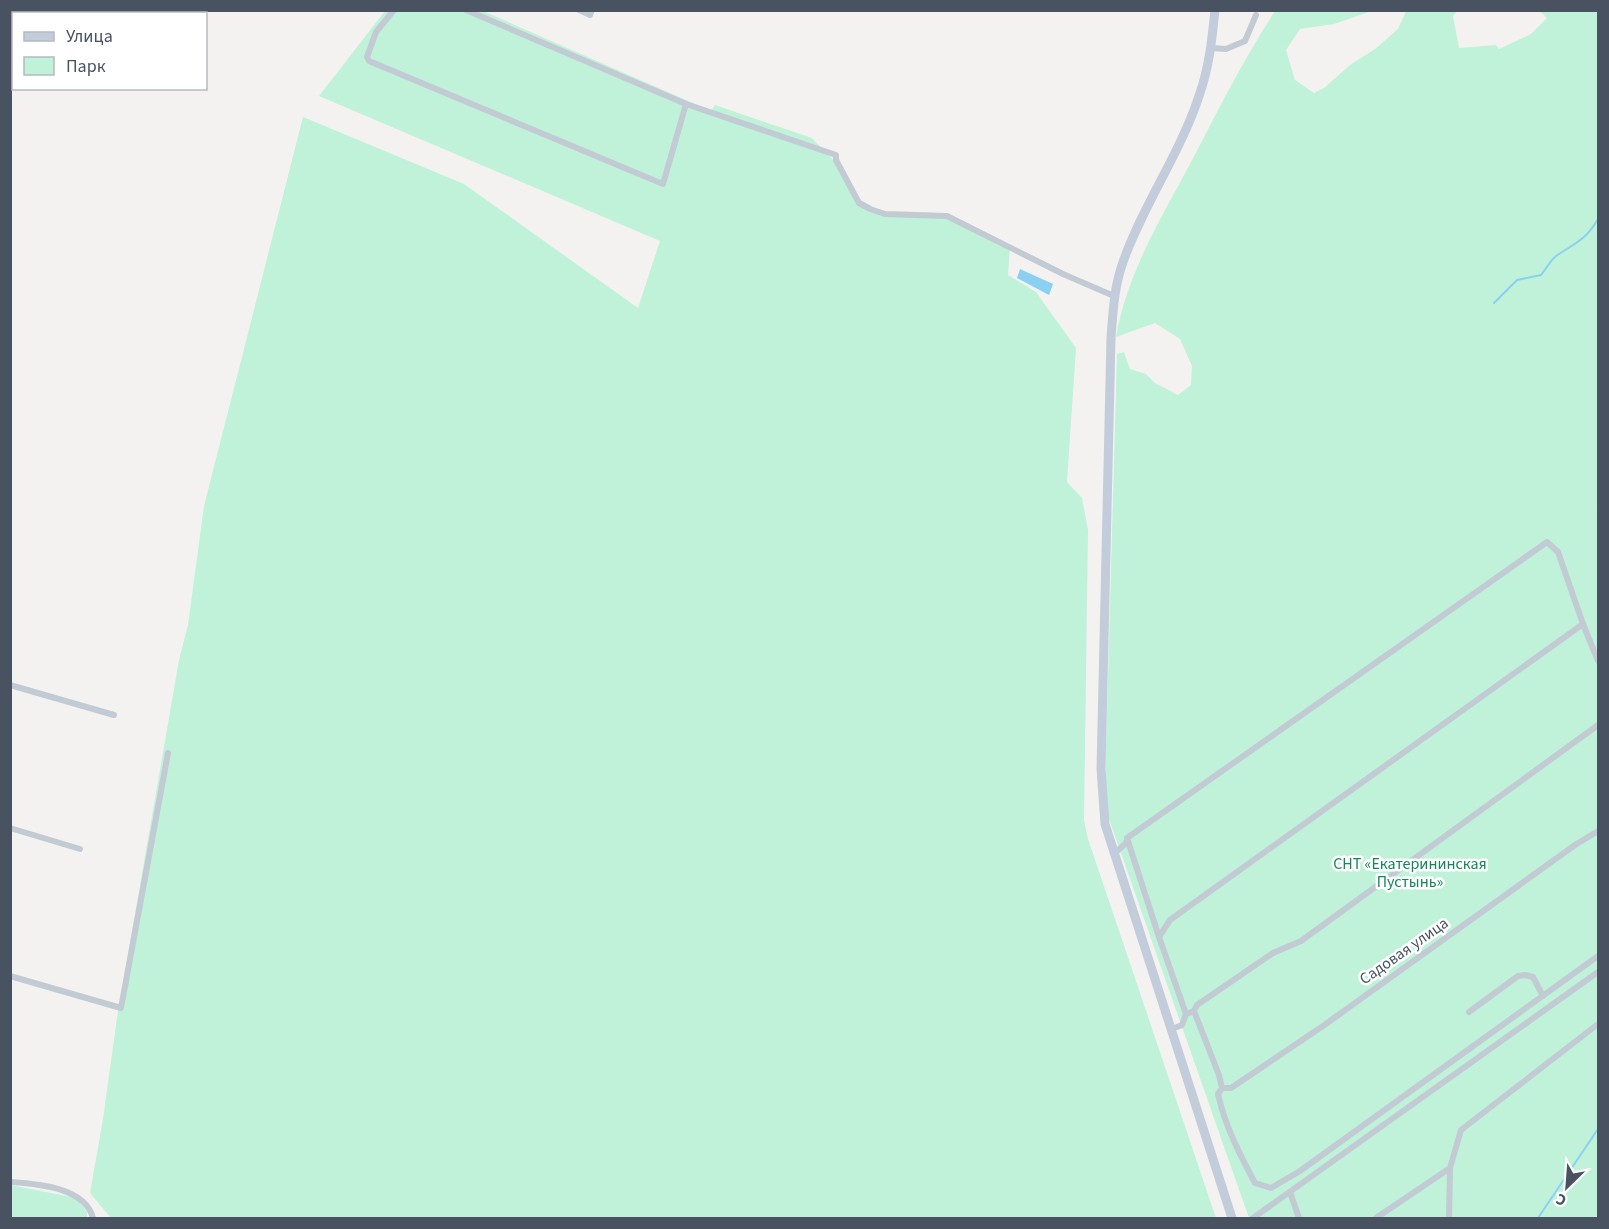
<svg xmlns="http://www.w3.org/2000/svg" width="1609" height="1229" viewBox="0 0 1609 1229" font-family="'Source Sans 3',sans-serif">
	<style>
		.green { fill: #bff2d8 }
		.water { fill: #8ad1f1 }
		.lines { fill: none; stroke-linecap: round; stroke-linejoin: round }
		.stream { stroke: #8ad1f1; stroke-width: 2 }
		.street { stroke: #c2cad3; stroke-width: 6 }
		.secondary { stroke: #c3ccdb; stroke-width: 9 }
		.labels { text-anchor: middle; dominant-baseline: central; stroke-width: 5; stroke-linejoin: round; paint-order: stroke }
		.park-label { font-size: 16px; fill: #138759; stroke: #fff }
		.street-label { font-size: 16px; fill: #485260; stroke: #fff }
	</style>
	<rect width="100%" height="100%" fill="#f4f2f1"/>
	<!-- green -->
	<path class="green" d="M385,11h98l228,100 4,-6 97,33 22,23 21,36 31,17 60,4 64,29 -2,28 28,17 40,56 -9,134 15,16 6,32 -4,290 4,19 128,379h-1105l-21,-25 13,-74 14,-101 62,-358 9,-35 16,-119 99,-389 161,67 174,124 22,-67 -341,-145z
		M1275,11h97l-38,13 -34,5 -14,21 9,30 19,13 10,-5 26,-23 25,-16 23,-20 8,-18h51l-4,5 6,32 37,-3 3,4 32,-15 16,-16 -7,-7h58v497l-2,2 2,-1v709h-349l-141,-402 -3,-31 12,-431 7,-2 6,17 16,5 9,9 23,12 13,-10 1,-19 -12,-27 -25,-16 -39,14c11,-63 44,-117 74,-173 27,-52 53,-104 85,-153z
		M11,1185l65,13 11,14v6h-76z"/>
	<!-- water -->
	<path class="water" d="M1020,269l33,15 -4,11 -32,-17z"/>
	<g class="lines">
		<!-- stream -->
		<path class="stream" d="M1494,303l23,-23 24,-5c5,-6 9,-14 15,-19 19,-13 30,-16 42,-37
			M1538,1218l60,-89"/>
		<!-- street -->
		<path class="street" d="M394,10l-18,22 -9,25 2,4 294,123 23,-80
			M466,10l220,94 150,51v5l23,43 11,6 15,5 62,2 116,58 51,22
			M579,10l11,5 2,-5
			M1211,48l15,1 19,-8 11,-26
			M10,685l104,30
			M10,828l70,21
			M1115,853l11,-10 1,-4
			M1159,937l11,-17 413,-296
			M10,976l111,32 47,-255
			M1194,1011l25,64 3,13 -4,6c7,32 22,61 37,89l16,5 29,-17 298,-215
			M1469,1012l49,-36 7,-1 8,2 10,19
			M1186,1014l-27,-77 -32,-99 420,-296 11,10 25,72 15,37
			M1172,1029l10,-4 4,-11 8,-3 3,-6 76,-52 28,-12 297,-216
			M1222,1088h9l92,-62 252,-181 23,-14
			M10,1182c27,2 75,5 83,36
			M1290,1192l9,26
			M1253,1218l345,-246
			M1376,1218l74,-50
			M1449,1218l1,-50 11,-38 137,-106"/>
		<!-- secondary -->
		<path class="secondary" d="M1215,10c-3,30 -6,58 -16,86 -19,58 -56,109 -76,166 -9,25 -10,50 -12,76l-10,431 4,55 127,394"/>
	</g>
	<g class="labels">
		<!-- park labels -->
		<g class="park-label">
			<text x="1410" y="864">СНТ «Екатерининская<tspan x="1410" dy="18">Пустынь»</tspan></text>
		</g>
		<!-- street labels -->
		<g class="street-label">
			<text transform="translate(1404 951) rotate(-35)">Садовая улица</text>
		</g>
	</g>
	<!-- border -->
	<rect width="1609" height="1229" fill="none" stroke="#485260" stroke-width="24"/>
	<!-- legend -->
	<rect x="12" y="12" width="195" height="78" fill="#ffffff" stroke="#b6babf" stroke-width="1.5"/>
	<rect x="24" y="32" width="30" height="9" fill="#c3ccdb" stroke="#b6babf" stroke-width="1.5"/>
	<text x="66" y="42" font-size="18" fill="#485260">Улица</text>
	<rect x="24" y="57" width="30" height="18" fill="#bff2d8" stroke="#b6babf" stroke-width="1.5"/>
	<text x="66" y="72" font-size="18" fill="#485260">Парк</text>
	<!-- north arrow -->
	<g transform="translate(1567 1187) rotate(205)" stroke="#ffffff" stroke-width="4.5" paint-order="stroke">
	<path d="M0-4.5L10 22L0 15L-10 22Z" fill="#485260"/>
	<text y="-9" font-size="16" font-weight="bold" text-anchor="middle" fill="#485260">С</text>
	</g>
</svg>
